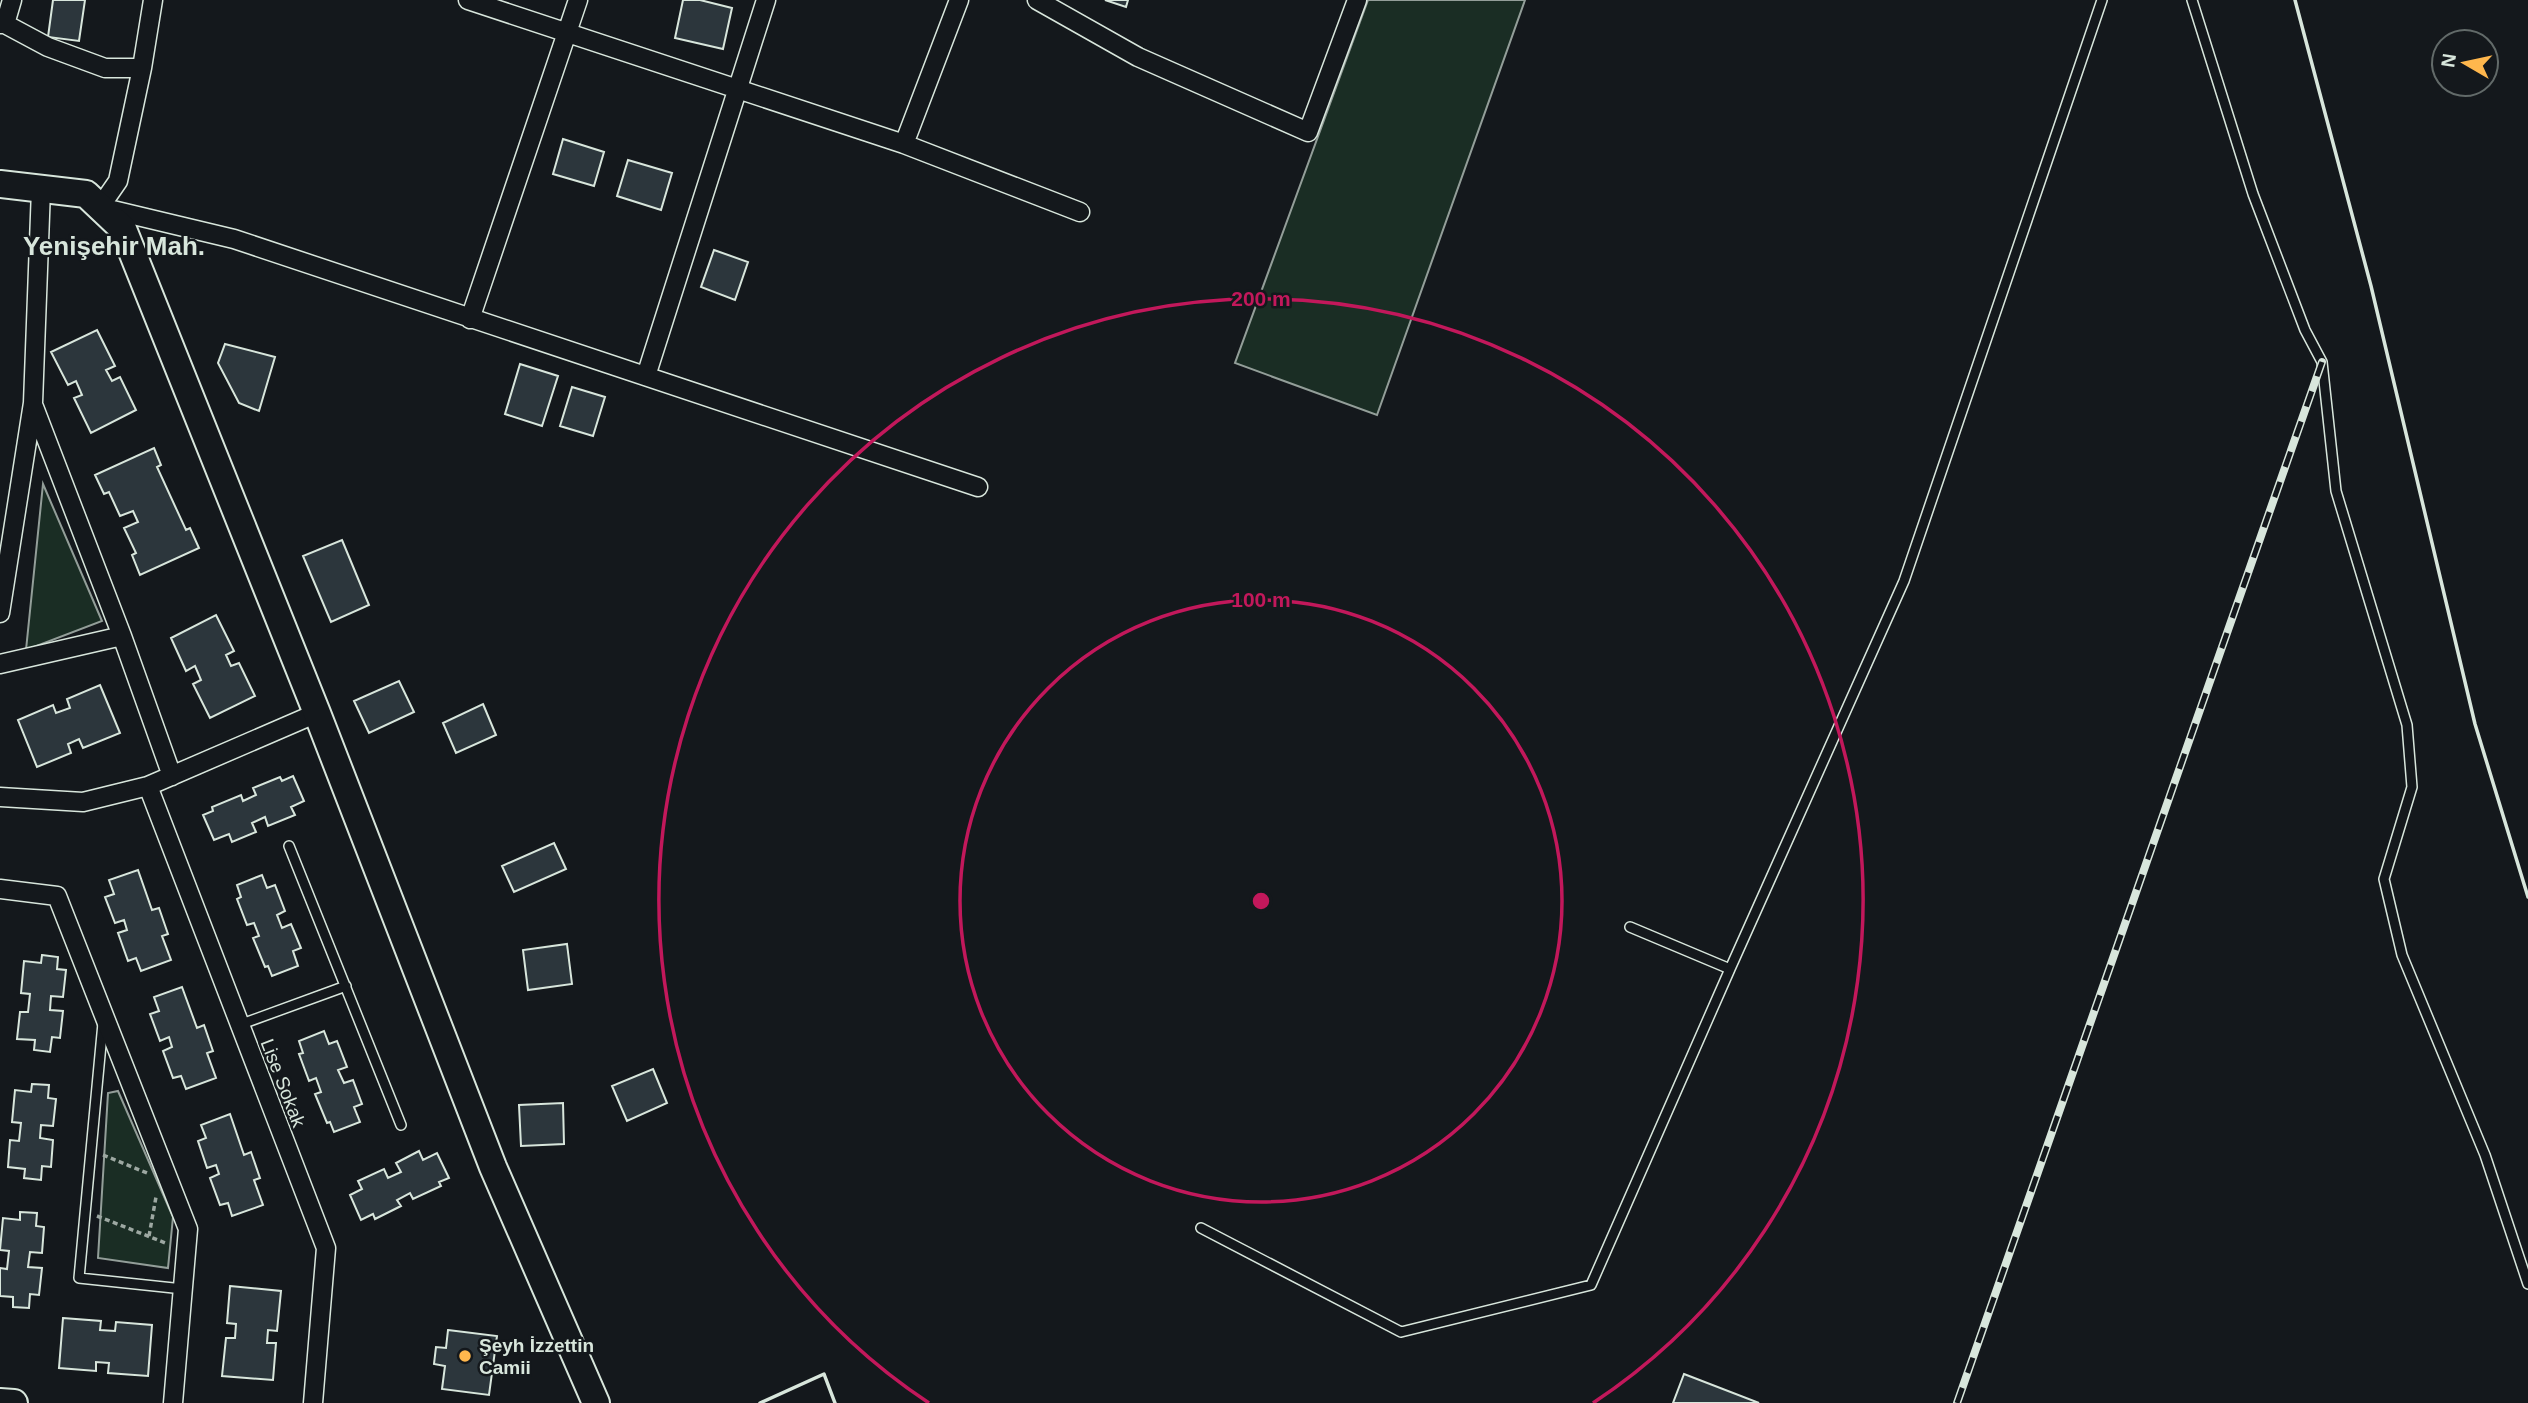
<svg xmlns="http://www.w3.org/2000/svg" width="2528" height="1403" viewBox="0 0 2528 1403" font-family="Helvetica,sans-serif">
	<style>
		.green { fill: #1a2d24; stroke: #939e99; stroke-width: 2 }
		.building { fill: #2c363c; stroke: #d8e6dc; stroke-width: 2 }
		.lines { fill: none; stroke-linecap: round; stroke-linejoin: round }
		.lane-casing { stroke: #d8e6dc; stroke-width: 12 }
		.street-casing { stroke: #d8e6dc; stroke-width: 21 }
		.secondary-casing { stroke: #d8e6dc; stroke-width: 30 }
		.path { stroke: #9da8a2; stroke-width: 3.5; stroke-dasharray: 5 3.5; stroke-linecap: butt }
		.lane { stroke: #14181c; stroke-width: 9 }
		.street { stroke: #14181c; stroke-width: 18 }
		.secondary { stroke: #14181c; stroke-width: 26 }
		.rail-casing { stroke: #d8e6dc; stroke-width: 8 }
		.rail { stroke: #14181c; stroke-width: 5; stroke-dasharray: 16; stroke-linecap: butt }
		.wall { stroke: #d8e6dc; stroke-width: 3.5 }
		.ring { fill: none; stroke: #c2185b; stroke-width: 3.5 }
		.poi-dot { fill: #ffb74d; stroke: #14181c; stroke-width: 2.5 }
		.labels { text-anchor: middle; dominant-baseline: central; stroke-width: 5; stroke-linejoin: round; paint-order: stroke }
		.street-label { font-size: 19px; fill: #d8e6dc; stroke: #14181c }
		.poi-label { font-size: 19px; font-weight: bold; fill: #d8e6dc; stroke: #14181c; text-anchor: start }
		.district-label { font-size: 26px; font-weight: bold; fill: #d8e6dc; stroke: #14181c }
		.centre { fill: #c2185b; stroke: #14181c; stroke-width: 3.5 }
		.ring-label { font-size: 21px; text-anchor: middle; font-weight: bold; fill: #c2185b; stroke: #14181c; stroke-width: 5; stroke-linejoin: round; paint-order: stroke }
	</style>
	<rect width="100%" height="100%" fill="#14181c"/>
	<!-- green -->
	<path class="green" d="M1368,0h157l-148,415 -142,-52z
		M43,484l59,137 -76,29z
		M118,1091l55,126 -5,51 -70,-10 10,-165z"/>
	<!-- building -->
	<path class="building" d="M53,0h32l-6,41 -31,-4z
		M683,0h17l32,8 -9,41 -48,-11z
		M1105,0h23l-2,7z
		M563,139l41,13 -10,34 -41,-12z
		M628,160l44,13 -11,37 -44,-14z
		M714,250l34,12 -13,38 -34,-13z
		M97,330l18,36 -9,4 6,11 8,-4 16,33 -45,23 -17,-35 8,-3 -6,-14 -8,4 -17,-33z
		M225,344l50,13 -16,54 -20,-8 -21,-40z
		M520,364l38,12 -16,50 -37,-12z
		M572,387l33,10 -12,39 -33,-10z
		M154,448l7,17 -4,2 29,63 4,-2 9,20 -59,27 -8,-20 4,-2 -12,-25 14,-6 -5,-11 -13,5 -11,-24 -5,2 -9,-19z
		M342,540l27,65 -38,17 -28,-66z
		M216,615l18,36 -8,4 5,11 8,-3 16,33 -45,22 -17,-34 8,-4 -6,-14 -9,5 -15,-33z
		M399,681l15,31 -45,21 -15,-32z
		M100,685l20,48 -37,15 -4,-9 -11,5 3,9 -34,14 -19,-47 35,-15 3,8 14,-5 -3,-9z
		M483,704l13,31 -40,18 -13,-30z
		M293,776l11,25 -13,6 4,8 -27,11 -3,-9 -13,6 4,9 -24,10 -3,-8 -15,6 -11,-25 10,-4 -1,-4 29,-12 2,6 13,-6 -3,-7 27,-11 2,4z
		M554,843l12,26 -52,23 -12,-26z
		M138,870l14,40 7,-2 9,26 -6,2 9,24 -30,11 -5,-13 -8,3 -10,-28 9,-3 -3,-10 -9,3 -10,-26 9,-3 -5,-14z
		M262,875l5,13 8,-3 10,26 -8,4 5,13 9,-4 10,24 -8,3 5,15 -26,10 -4,-10 -3,1 -12,-29 6,-2 -5,-13 -7,2 -10,-26 4,-2 -4,-12z
		M567,944l5,40 -44,6 -5,-40z
		M42,955l16,2 -1,12 9,1 -3,27 -12,-1 -1,14 13,1 -3,27 -8,-1 -2,15 -16,-2 1,-10 -18,-1 3,-27h8l2,-18 -9,-1 3,-32 17,2z
		M182,987l15,41 7,-3 9,26 -6,2 9,25 -30,11 -5,-13 -8,2 -10,-27 9,-4 -3,-10 -9,4 -10,-27 9,-3 -5,-14z
		M324,1031l5,13 8,-3 10,26 -9,3 6,13 9,-3 9,24 -8,3 6,15 -26,10 -4,-10 -3,1 -12,-29 6,-2 -5,-14 -7,3 -10,-27 4,-1 -4,-12z
		M653,1069l14,34 -40,18 -15,-35z
		M32,1084l17,1 -1,13 8,1 -3,27 -12,-1 -1,13 13,2 -2,27 -9,-1 -1,14 -17,-2 1,-9 -17,-2 2,-27 9,1 2,-18 -9,-1 3,-32 16,2z
		M563,1103l1,41 -43,2 -2,-41z
		M230,1114l14,41 7,-3 9,26 -6,2 9,25 -31,11 -4,-13 -8,2 -10,-27 9,-4 -3,-9 -9,3 -9,-27 8,-3 -5,-13z
		M419,1151l4,9 14,-7 12,25 -10,4 2,4 -28,13 -3,-6 -13,7 4,6 -26,13 -2,-5 -12,6 -11,-25 12,-6 -4,-8 26,-12 4,9 13,-6 -5,-9z
		M20,1212l17,1 -1,13 8,1 -2,26 -12,-1 -2,15 14,1 -3,27 -9,-1 -1,14 -16,-1v-10l-13,-1v-28l7,1 2,-18 -9,-1 3,-32 17,2z
		M230,1286l51,5 -4,40 -9,-1 -1,13h9l-3,37 -51,-4 4,-38h9l1,-14 -9,-1z
		M63,1318l38,3 -1,9 15,1 1,-9 36,3 -4,51 -40,-3 1,-10 -13,-1v9l-37,-3z
		M448,1330l49,6 -8,59 -47,-6 3,-23 -11,-2 2,-17 10,1z
		M1684,1374l75,29h-86z"/>
	<g class="lines">
		<defs>
			<path id="lane" d="M2192,0l61,194 52,136 17,32 14,129 71,234 5,62 -28,92 18,76 83,200 43,129
				M289,846l112,279
				M1730,969l174,-388 198,-581
				M103,1023l-24,255 104,11
				M239,1025l107,-39
				M1201,1228l200,104 190,-47 139,-316 -100,-42"/>
			<path id="street" d="M468,0l436,144 176,68
				M1037,0l101,57 170,75 49,-132
				M0,24h5l7,-24
				M5,24l43,23 57,21h37l11,-68
				M142,68l-24,113 -18,26 134,32 744,248
				M904,144l55,-144
				M470,319l108,-319
				M646,376l120,-376
				M34,407l88,229 50,140
				M0,613l33,-210 8,-214
				M0,664l122,-28
				M148,786l178,462 -13,155
				M0,797l83,5 65,-16 169,-73
				M0,889l57,7 131,333 -15,174"/>
			<path id="secondary" d="M0,184l86,10 37,35 194,484 176,454 103,236
				M0,1402l14,1"/>
		</defs>
		<!-- lane casing -->
		<use href="#lane" class="lane-casing"/>
		<!-- street casing -->
		<use href="#street" class="street-casing"/>
		<!-- secondary casing -->
		<use href="#secondary" class="secondary-casing"/>
		<!-- path -->
		<path class="path" d="M103,1155l44,18
			M97,1216l71,28
			M149,1236l7,-39"/>
		<!-- lane -->
		<use href="#lane" class="lane"/>
		<!-- street -->
		<use href="#street" class="street"/>
		<!-- secondary -->
		<use href="#secondary" class="secondary"/>
		<defs>
			<path id="rail" d="M1957,1403l365,-1041"/>
		</defs>
		<!-- rail casing -->
		<use href="#rail" class="rail-casing"/>
		<!-- rail -->
		<use href="#rail" class="rail"/>
		<!-- wall -->
		<path class="wall" d="M2295,0l76,286 104,438 53,173
			M760,1403l64,-29 11,29"/>
	</g>
	<!-- distance rings -->
	<g class="ring">
		<circle cx="1261" cy="901" r="301"/>
		<path d="M929 1403A602 602 0 1 1 1593 1403"/>
	</g>
	<!-- markers -->
	<circle class="poi-dot" cx="465" cy="1356" r="7"/>
	<g class="labels">
		<!-- street labels -->
		<g class="street-label">
			<text transform="translate(283 1083) rotate(69)">Lise Sokak</text>
		</g>
		<!-- poi labels -->
		<g class="poi-label">
			<text x="479" y="1345">Şeyh İzzettin<tspan x="479" dy="22">Camii</tspan></text>
		</g>
		<!-- district labels -->
		<g class="district-label">
			<text x="114" y="246">Yenişehir Mah.</text>
		</g>
	</g>
	<circle cx="1261" cy="901" r="10" class="centre"/>
	<g class="ring-label">
		<text x="1261" y="306">200 m</text>
		<text x="1261" y="607">100 m</text>
	</g>
	<!-- north arrow -->
	<g transform="translate(2465 63) rotate(279)"><circle r="33" fill="#14181c" stroke="#626a69" stroke-width="2"/>
	<path d="M0-5L12 26L0 18L-12 26Z" fill="#ffb74d"/>
	<text y="-10" font-size="19" font-weight="bold" text-anchor="middle" fill="#d8e6dc">N</text>
	</g>
</svg>
